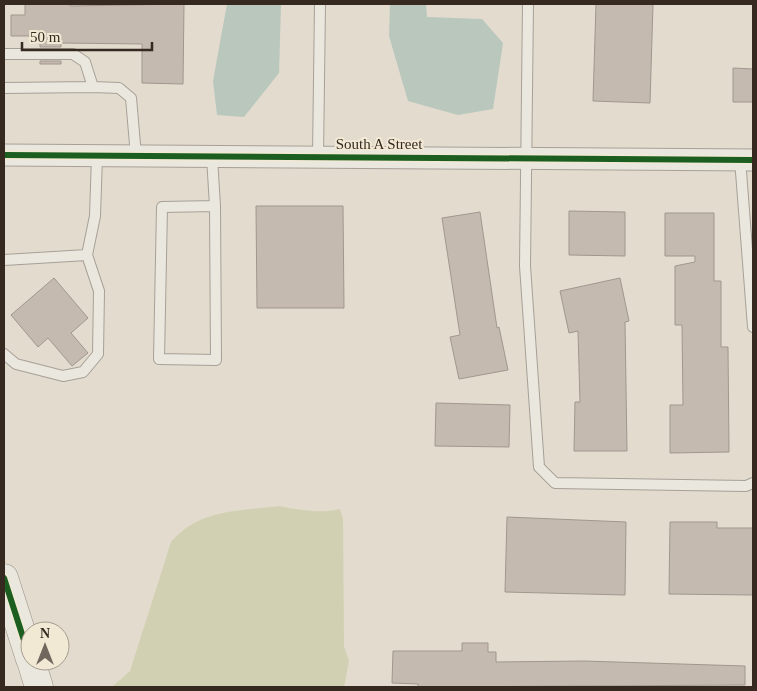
<svg xmlns="http://www.w3.org/2000/svg" width="757" height="691" viewBox="0 0 757 691" font-family="'Times New Roman',serif">
	<style>
		.green { fill: #d2d0b2 }
		.water { fill: #b9c7bd }
		.building { fill: #c5baaf; stroke: #a2978d }
		.lines { fill: none; stroke-linecap: round; stroke-linejoin: round }
		.lane-casing { stroke: #a7a097; stroke-width: 12 }
		.street-casing { stroke: #a7a097; stroke-width: 23 }
		.secondary-casing { stroke: #979086; stroke-width: 29 }
		.lane { stroke: #eae7df; stroke-width: 10 }
		.street { stroke: #eae7df; stroke-width: 21 }
		.secondary { stroke: #eae7df; stroke-width: 28 }
		.cycleway-casing { stroke: #f2e9d5; stroke-width: 9 }
		.cycleway { stroke: #1b5e20; stroke-width: 6 }
		.labels { text-anchor: middle; dominant-baseline: central; stroke-width: 4; stroke-linejoin: round; paint-order: stroke }
		.street-label { font-size: 15px; fill: #352920; stroke: #f2e9d5 }
	</style>
	<rect width="100%" height="100%" fill="#e2dbce"/>
	<!-- green -->
	<path class="green" d="M279,506c21,4 40,8 61,3l3,10 1,127 5,15 -5,26h-232l18,-16 41,-129c28,-33 68,-31 108,-36z"/>
	<!-- water -->
	<path class="water" d="M227,4h54l-2,69 -35,44 -27,-2 -4,-34z
		M390,4h36l1,13 55,2 21,24 -10,66 -35,6 -50,-14 -19,-65z"/>
	<!-- building -->
	<path class="building" d="M25,4h45v2l114,-2 -1,80 -41,-1v-39l-81,-1v4h-21v-11h-29v-21h14z
		M596,4h57l-3,99 -57,-2z
		M40,61h21v3h-21z
		M733,68l20,1v33h-20z
		M256,206h87l1,102h-87z
		M569,211l56,1v44l-56,-1z
		M480,212l17,116 2,-1 9,43 -49,9 -9,-42 10,-2 -18,-117z
		M665,213h49v68h7v66h7l1,105 -59,1v-48h13l-1,-80h-7v-59l20,-4v-6h-30z
		M54,278l34,40 -17,15 17,20 -16,13 -24,-28 -10,9 -27,-32z
		M620,278l9,43 -4,1 2,129h-53l1,-49h5l-2,-71 -9,2 -9,-42z
		M436,403l74,2 -1,42 -74,-1z
		M507,517l119,5 -1,73 -120,-3z
		M670,522h47v6h36v67l-84,-1z
		M462,643h26v9h8v10l88,-1 161,5v19l-327,2v-3l-26,-1 1,-32h69z"/>
	<g class="lines">
		<defs>
			<path id="lane" d="M528,4l-3,262 14,201 16,16 191,3 7,-3
				M4,54h69l12,8 8,25 26,1 12,10 5,58
				M4,88l89,-1
				M212,157l3,49 1,154 -57,-1 3,-152 53,-1
				M318,157l2,-153
				M740,159l13,168
				M4,260l83,-5 8,-39 2,-60
				M4,354l12,10 47,12 20,-4 15,-18 1,-63 -12,-36"/>
			<path id="street" d="M4,155l749,5"/>
			<path id="secondary" d="M4,578l26,81
				M31,661l8,26"/>
		</defs>
		<!-- lane casing -->
		<use href="#lane" class="lane-casing"/>
		<!-- street casing -->
		<use href="#street" class="street-casing"/>
		<!-- secondary casing -->
		<use href="#secondary" class="secondary-casing"/>
		<!-- lane -->
		<use href="#lane" class="lane"/>
		<!-- street -->
		<use href="#street" class="street"/>
		<!-- secondary -->
		<use href="#secondary" class="secondary"/>
		<defs>
			<path id="cycleway" d="M4,155l749,5
				M4,578l26,81"/>
		</defs>
		<!-- cycleway casing -->
		<use href="#cycleway" class="cycleway-casing"/>
		<!-- cycleway -->
		<use href="#cycleway" class="cycleway"/>
	</g>
	<g class="labels">
		<!-- street labels -->
		<g class="street-label">
			<text x="379" y="144">South A Street</text>
		</g>
	</g>
	<!-- border -->
	<rect width="757" height="691" fill="none" stroke="#352920" stroke-width="10"/>
	<!-- north arrow -->
	<g transform="translate(45 646)"><circle r="24" fill="#f2e9d5" stroke="#a69c8d"/>
	<path d="M0-4L9 19L0 12L-9 19Z" fill="#72675d"/>
	<text y="-8" font-size="14" font-weight="bold" text-anchor="middle" fill="#352920">N</text>
	</g>
	<!-- scale -->
	<path d="M22 42v8h130v-8" fill="none" stroke="#352920" stroke-width="2.5"/>
	<text x="30" y="42" font-size="15" fill="#352920" stroke="#f2e9d5" stroke-width="4" paint-order="stroke">50 m</text>
</svg>
